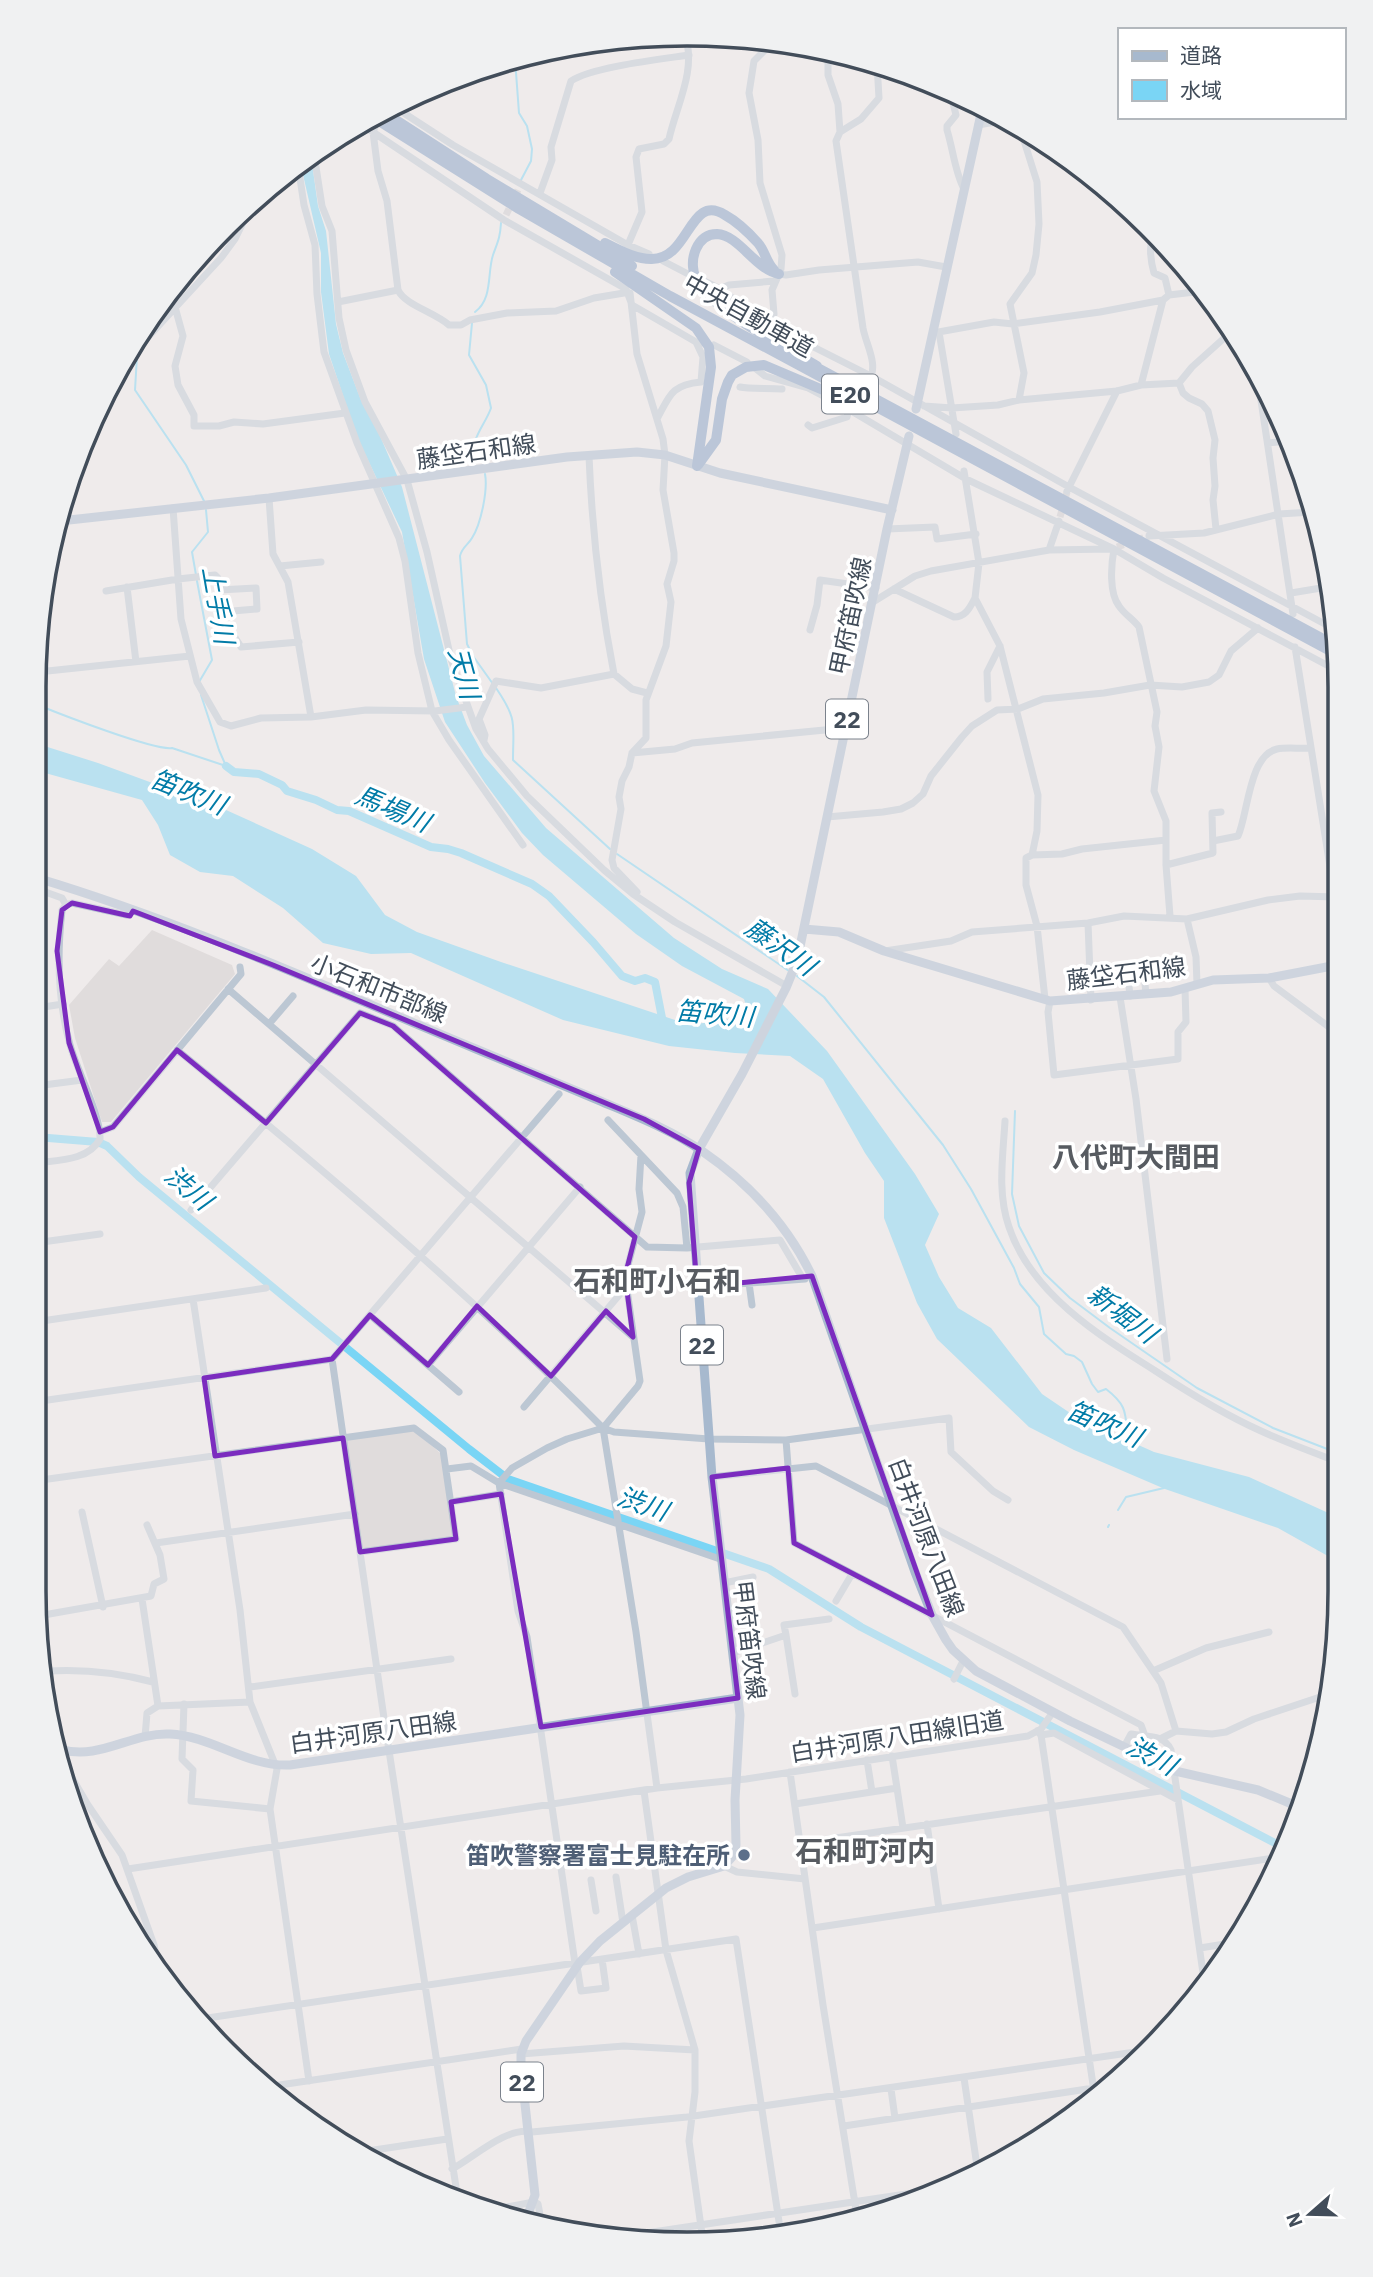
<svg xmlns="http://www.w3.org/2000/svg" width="1373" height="2277" viewBox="0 0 1373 2277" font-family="'IBM Plex Sans','Noto Sans JP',sans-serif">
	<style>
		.education { fill: #e0dcdc }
		.water { fill: #7ad5f5 }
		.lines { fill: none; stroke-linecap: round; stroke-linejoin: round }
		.stream { stroke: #7ad5f5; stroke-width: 2 }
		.river { stroke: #7ad5f5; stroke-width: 8 }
		.minor-tunnel { stroke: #cccbce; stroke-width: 7; stroke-dasharray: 7 3.5; stroke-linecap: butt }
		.minor { stroke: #bcc7d3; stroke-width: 7 }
		.major { stroke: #a7b9ce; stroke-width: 9 }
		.highway { stroke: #7c9ac1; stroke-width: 10 }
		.marked { fill: none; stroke: #7b2cbf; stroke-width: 5; stroke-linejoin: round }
		.service-dot { fill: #5c6f8a; stroke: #fff; stroke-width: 2.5 }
		.labels { text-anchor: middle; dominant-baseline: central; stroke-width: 7; stroke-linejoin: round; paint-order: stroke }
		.shield { fill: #fff; stroke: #7b828c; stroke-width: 2 }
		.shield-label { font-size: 23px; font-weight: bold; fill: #424d5a }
		.street-label { font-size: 24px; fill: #424d5a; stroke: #fff }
		.service-label { font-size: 24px; font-weight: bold; fill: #4e5e75; stroke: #fff; text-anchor: end }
		.water-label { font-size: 26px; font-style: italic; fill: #017ba7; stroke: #fff }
		.quarter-label { font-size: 28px; font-weight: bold; fill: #575b61; stroke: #fff }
		.rim { fill: none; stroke: #424d5a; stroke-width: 3.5 }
	</style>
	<rect width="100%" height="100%" fill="#efebeb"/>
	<!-- education -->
	<path class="education" d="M152,930l80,35 3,9 -124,148h-9l-27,-84 -6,-33 40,-46 10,7z
		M415,1430l26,24 12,81 -2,3 -87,11 -3,-2 -15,-105 1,-2z"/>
	<!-- water -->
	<path class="water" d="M311,156l7,50 8,25 10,93 7,29 18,47 16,29 25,58 54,209 11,29 17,31 62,72 128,110 48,31 46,20 59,62 88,123 24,40 -14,31 14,32 19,31 33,20 51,66 34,23 78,35 95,25 86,39v44l-57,-32 -113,-39 -91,-39 -45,-23 -92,-88 -20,-36 -33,-85v-37l-19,-28 -42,-74 -33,-23 -55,-3 -66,-7 -106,-26 -152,-67 -40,1 -48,-11 -40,-35 -50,-32 -33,-4 -30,-17 -12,-30 -16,-25 -104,-29v-27l60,19 128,47 86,39 44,27 29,39 32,17 84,30 189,63 59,-9 -5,-17 -62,-33 -46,-32 -93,-79 -21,-22 -37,-50 -40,-61 -21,-63 -22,-127 -45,-95 -28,-83 -8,-62v-39l-20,-87v-3z"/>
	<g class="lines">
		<!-- stream -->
		<path class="stream" d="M515,59l4,54 8,13 5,23 -1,12 -10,19
			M167,291l6,-7
			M475,312c18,-13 12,-39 18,-57 5,-14 7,-17 8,-32
			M472,323l-3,32 17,30 5,23c-6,18 -24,33 -14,53
			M137,356l-2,34 51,75 18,36
			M485,474c3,16 -4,50 -13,64 -4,7 -10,9 -12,18l7,88 6,12 20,28
			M196,575l-4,-23 16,-20 -2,-22
			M197,581l15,79 -13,22
			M496,688c22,32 17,36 17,72l97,89
			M201,695l18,55 7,16
			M38,705c22,9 117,46 134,43l54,18
			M617,854l172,117
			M797,976l27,21 119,148 28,44 43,79 6,16 19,23 5,27 22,20 8,2 8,6 10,22 6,8 8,-3c22,17 19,24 22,50
			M1015,1111l-3,83 7,32 25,47 26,25 40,30 87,60 76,40 62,24
			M1118,1510l8,-13 38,-9
			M1108,1527l1,-2"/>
		<!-- river -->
		<path class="river" d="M226,766l8,6 25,2 23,11 5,6 29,9 21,10 12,1 82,36 17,2 13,4 71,31 17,12 44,46 29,34 13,5 10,-3 10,4 8,41
			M36,1137l62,5 9,4 32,31 330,272 39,30 261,90 92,58 414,216"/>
		<!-- minor-tunnel -->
		<path class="minor-tunnel" d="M506,215l12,-25
			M1060,517l7,-25
			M1117,547l32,-11"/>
		<!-- minor -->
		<path class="minor" d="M828,51v24l10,29 2,28
			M950,91l6,24 -9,11v4c6,19 8,43 17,59
			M393,106l60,39 175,100 21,9
			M358,122l146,98 122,69 6,16 64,37 6,1
			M978,125l29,-5
			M375,127l-2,5 5,39 9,30 11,89c7,15 36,22 51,35h12l9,-5 37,-7 49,-2 38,-13 30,-5 2,-4
			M314,154l8,52 10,25 7,87 7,32 19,52 42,78 20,72 24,107 25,70 12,20 39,47 77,74 29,24 42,28 112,64
			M298,165l6,40 11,40 2,49 7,58 33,91 42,95 6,23 13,92 14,58 17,29 74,105
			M540,193l12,-33 -1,-13 20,-66c20,-14 91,-22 118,-26
			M1153,232c-4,14 -3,27 1,41l11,5 4,17
			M627,247l15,-35 -6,-55 3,-8 25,-5 5,-5c7,-32 28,-70 16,-103
			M663,261l27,14
			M779,274l7,1 33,-5 99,-8 28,5
			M702,280l18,9 52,37 99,50 198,111 267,143
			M720,289l9,-4 45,-4
			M630,293l7,61 26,85 2,16 -2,35 11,63v8l-7,23 4,18 -5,44 -20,54v38l-14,15 -3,14 -7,14 -3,16 2,12 -9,51 2,8 23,24
			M338,302l60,-12
			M175,307l8,29 -8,30 3,19 16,30v11h25l15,-4 29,2 82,-11
			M939,332l17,102
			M771,333l3,-19 -2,-24 9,-21 1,-14 -22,-72 -2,-43 -9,-47 5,-32 19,-19
			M933,333l61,-11 19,2 87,-12 63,-12 6,-5 34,-4
			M714,345l33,17
			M128,359l93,-101 14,-19 22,-45
			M1256,367l37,247
			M755,368l10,8 43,12 40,21 118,70 148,70 49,29 175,93
			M869,380c10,-15 -3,-35 -6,-52 -9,-62 -18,-124 -27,-187l4,-9 21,-13 18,-21 -2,-34
			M1141,385l38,-2
			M740,387c8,2 30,1 42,2
			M1019,400l5,-27 -14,-69 22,-31 4,-18 3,-31 -2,-42 -17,-54
			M924,406l28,2 46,-3 21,-5 98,-9 24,-6 22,-85
			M657,419c13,-24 14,-34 44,-37l2,-25 -7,-15
			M808,425l4,3 35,-11 2,-10
			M1268,443l21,-2
			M589,456c3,73 11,146 25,218l18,15 15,4
			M964,471l15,92 -4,35 25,48 38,149 -1,36 -5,24 -6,3v27l11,41 8,73
			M1067,491l50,-100
			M269,498l4,56 15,28 23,135
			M173,508l8,111 16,63 23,40 11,4 30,-8 50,-1 55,-7 69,1 32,-4
			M887,529l48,-2 2,12 39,-5
			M1216,529l-3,-29 2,-14 -2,-28 2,-18 -7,-29 -6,-7 -13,-6 -6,-5 -4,-10 13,-16 40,-36
			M1149,536l55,-3 75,-19 33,-2
			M1114,549c-3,16 -5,44 5,57 5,8 14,13 20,21l18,85 -2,14 4,21 -5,44 12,30v44l4,51
			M1049,550l10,-29
			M280,566l41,-4
			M127,587l9,75
			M894,589l60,28c12,0 16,-10 21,-19
			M219,590l37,-2 1,21 -36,3
			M106,591l72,-12 37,-4 3,3 5,41 18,28 58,-5
			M1291,593l36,-6
			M873,602l42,-26 16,-5 118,-21 61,-1
			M810,630l7,-25 3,-25 56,8
			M1295,647l40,251 2,32
			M38,672l152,-16
			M988,699l-1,-27 13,-26
			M484,740l1,-5 -6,-16 17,-38 45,7 73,-14
			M632,753l43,-4 17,-6 153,-15
			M827,817l56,-5 18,-3 12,-6 10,-9 8,-18 31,-39 10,-11 25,-16 21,-1 25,-10 61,-6 46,-8 32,2 27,-5 10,-7 12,-24 27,-23
			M1213,841l25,-5c10,-22 11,-81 39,-87 10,-2 23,0 33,-1
			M1032,855l30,-1 20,-5 84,-9
			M1166,865l47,-12 -1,-40 9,-1
			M37,889l25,9 4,7
			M66,905l6,-2 55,12 6,-4
			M1187,919l9,38 1,27
			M1088,923l3,77
			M885,951l66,-10 21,-9 116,-9 36,-7 63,3 81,-19 32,-4 37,1
			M1269,978l5,8 63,47
			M228,989l405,348
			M1130,996l-3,-29 16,-3 3,30
			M1120,997l16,102 31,260
			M1050,1001l-2,11 6,63 124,-16v-27l8,-10 -1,-33
			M37,1008l26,-4
			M269,1024l24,-28
			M177,1050c147,120 292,243 426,378l11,4 95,7 77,1 163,-22 2,34 42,39 15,9
			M36,1086l46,-6
			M608,1120l69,73 6,14 4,41
			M1005,1121c-2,35 -8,72 4,106 22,66 89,108 145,143 35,23 69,44 107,61 24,11 49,20 74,30
			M100,1132l13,-5 128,-153 -1,-7
			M36,1163c22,-3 52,-2 64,-24 1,-24 -23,-68 -30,-94 -12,-43 -13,-91 -8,-135l4,-5
			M191,1210l169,-197 33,13 254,221 40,1 93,-8 23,39
			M35,1243l65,-9
			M749,1283l3,22
			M697,1287l108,-8
			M193,1299l47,311 10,92 27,67 -7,40 39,272
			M370,1315l89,77
			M35,1322l231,-34
			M332,1359l52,359 74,482
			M428,1365l152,-178
			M34,1402l298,-43 227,-265
			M524,1407l102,-120
			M603,1428l33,204 21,156
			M34,1432l7,48
			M786,1440l8,103 347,182 4,11
			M447,1469l24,-3 28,17 221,76
			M712,1477l104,-11 307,161 38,56 15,48
			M34,1481l380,-53 29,22 13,89 -96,13
			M499,1483l19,128 9,26 48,326
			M499,1483l13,-15 35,-20 20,-9 36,-11 35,-42 2,-5 -15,-105 17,-64 -3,-23 2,-34
			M451,1502l50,-8
			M82,1512l21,95
			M156,1543l199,-29
			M724,1583l29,-6
			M142,1599l16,107
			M836,1601l16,-27
			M38,1616l113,-20 3,-12 10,-5 -4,-24 -13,-30
			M786,1635l9,59
			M733,1653l53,-18 -2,-10 45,-6
			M47,1671c34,-2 73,2 106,11
			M1153,1671l53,-23 63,-16
			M1334,1676l-2,-26h2
			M954,1679l9,-18
			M250,1687l201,-28
			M184,1704l-2,55 11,11 -2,31 79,8
			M1037,1731l4,4 54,363
			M1041,1735l13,-2 124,67
			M145,1737l2,-24 11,-7 92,-4
			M1162,1738l14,-7 36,3 14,-2 28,-13 75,-25
			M1124,1747l7,-13c16,3 33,0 40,16l34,237
			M61,1759l27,46 34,50 32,90 6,29
			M867,1760l5,32
			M790,1772l33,233 34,211
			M897,1788l6,40
			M644,1791l22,159 29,100v42l-6,49 14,100
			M795,1804l102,-16 -5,-32
			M927,1824l12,85
			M801,1843l359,-52
			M724,1866l13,6 68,7
			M128,1869l529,-81 89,-9 282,-43 13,-7 12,-17
			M616,1877l7,46
			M591,1880l5,31
			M632,1915l7,39
			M813,1928l467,-71
			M1200,1948l31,-5
			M577,1966l4,25 25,-3 -4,-29
			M201,2019l535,-80 44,289
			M521,2054l103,-8 71,4
			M964,2078l13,88
			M273,2086l249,-37
			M891,2089l4,29
			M844,2126l263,-40
			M361,2152l86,-13
			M452,2169c21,-11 55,-43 80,-37l155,-15 455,-66
			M485,2211l49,-9 4,2 3,16
			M633,2235l300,-45"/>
		<!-- major -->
		<path class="major" d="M916,409l67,-304
			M60,521l209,-23 298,-41 70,-5 28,3 55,18 172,37
			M37,878c150,45 294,111 439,171 40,17 81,34 122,51 35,15 72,29 104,51 48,33 85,73 110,125l103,296 17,43 14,25 7,10 23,21 94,50 105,50 83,19 41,17
			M804,929l35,3 45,19 166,50 121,-9 42,-12 56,-2 68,-13
			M59,1749c42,12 72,-17 111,-15 42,2 77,33 120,31l448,-67
			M527,2217l8,-22 -14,-127v-14l5,-13 54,-79 20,-21 66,-53 22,-11 36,-11 8,-9 4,-12 -1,-45 5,-85 -28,-238 -22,-304 9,-24 43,-75 44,-86 11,-27 90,-432 22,-93"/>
		<!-- highway -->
		<path class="highway" d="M382,111l105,68 145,87
			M371,116l148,93 151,87 668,359
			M605,243c15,7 29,16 46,16 39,1 38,-67 74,-44 11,6 24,18 33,28 7,8 8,19 16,27
			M615,272l81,56 13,19 2,20 -14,99
			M779,274c-24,-5 -40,-39 -62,-40 -10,0 -17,6 -21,15 -5,11 -4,25 3,35 17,28 89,65 118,82
			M812,365l526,282
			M698,465l18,-25 6,-41 6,-17 4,-7 14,-8 18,-2 85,36"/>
	</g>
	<!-- marked area -->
	<path d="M0 0H1373V2277H0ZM72,903l58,13 3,-5 140,54 371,154 55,30 -10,34 8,104 115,-11 120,339 -138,-72 -6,-75 -76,9 26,221 -197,29 -40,-233 -50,8 5,37 -96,13 -17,-114 -128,18 -11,-78 128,-19 38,-44 58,50 49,-59 74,70 55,-65 27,26 -8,-61 10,-39 -242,-211 -33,-13 -94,110 -89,-73 -64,77 -13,5 -31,-89 -12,-92 5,-41z" fill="#efebeb" fill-opacity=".55" fill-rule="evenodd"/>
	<path class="marked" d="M72,903l58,13 3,-5 140,54 371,154 55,30 -10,34 8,104 115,-11 120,339 -138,-72 -6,-75 -76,9 26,221 -197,29 -40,-233 -50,8 5,37 -96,13 -17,-114 -128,18 -11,-78 128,-19 38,-44 58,50 49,-59 74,70 55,-65 27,26 -8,-61 10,-39 -242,-211 -33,-13 -94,110 -89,-73 -64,77 -13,5 -31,-89 -12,-92 5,-41z"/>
	<!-- markers -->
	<circle class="service-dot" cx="744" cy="1855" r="7"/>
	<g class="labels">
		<!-- shield labels -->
		<g class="shield">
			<rect x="822" y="374.5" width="56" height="39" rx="5"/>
			<rect x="826" y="699.5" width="42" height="39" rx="5"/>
			<rect x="681" y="1325.5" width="42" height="39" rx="5"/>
			<rect x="501" y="2062.5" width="42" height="39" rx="5"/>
		</g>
		<g class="shield-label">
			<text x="850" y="394">E20</text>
			<text x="847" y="719">22</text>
			<text x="702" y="1345">22</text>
			<text x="522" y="2082">22</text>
		</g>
		<!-- street labels -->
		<g class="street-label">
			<text transform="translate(749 315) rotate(29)">中央自動車道</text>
			<text transform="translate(476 451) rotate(-8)">藤垈石和線</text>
			<text transform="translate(850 616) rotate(-78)">甲府笛吹線</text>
			<text transform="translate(1126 973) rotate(-7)">藤垈石和線</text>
			<text transform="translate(379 988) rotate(22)">小石和市部線</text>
			<text transform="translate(927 1537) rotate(69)">白井河原八田線</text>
			<text transform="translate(750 1640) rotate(83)">甲府笛吹線</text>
			<text transform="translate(373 1732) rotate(-8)">白井河原八田線</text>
			<text transform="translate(897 1736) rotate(-9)">白井河原八田線旧道</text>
		</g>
		<!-- service labels -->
		<g class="service-label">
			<text x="730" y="1855">笛吹警察署富士見駐在所</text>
		</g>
		<!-- water labels -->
		<g class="water-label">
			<text transform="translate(219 605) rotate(80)">上手川</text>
			<text transform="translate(465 673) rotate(75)">天川</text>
			<text transform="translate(189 791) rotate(22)">笛吹川</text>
			<text transform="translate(393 808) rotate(23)">馬場川</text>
			<text transform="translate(781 946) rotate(35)">藤沢川</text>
			<text transform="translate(715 1013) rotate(5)">笛吹川</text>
			<text transform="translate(189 1187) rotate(40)">渋川</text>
			<text transform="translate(1123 1313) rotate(37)">新堀川</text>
			<text transform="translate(1105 1423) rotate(23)">笛吹川</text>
			<text transform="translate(643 1503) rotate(19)">渋川</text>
			<text transform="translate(1152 1755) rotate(28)">渋川</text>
		</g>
		<!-- quarter labels -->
		<g class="quarter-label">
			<text x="1136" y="1156">八代町大間田</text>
			<text x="657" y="1280">石和町小石和</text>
			<text x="865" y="1850">石和町河内</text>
		</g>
	</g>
	<!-- crop -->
	<path d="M0 0H1373V2277H0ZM687 46H687A641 641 0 0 1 1328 687V1591A641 641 0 0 1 687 2232H687A641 641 0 0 1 46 1591V687A641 641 0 0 1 687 46Z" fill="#f0f1f2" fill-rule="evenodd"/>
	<path class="rim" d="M687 46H687A641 641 0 0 1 1328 687V1591A641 641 0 0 1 687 2232H687A641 641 0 0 1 46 1591V687A641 641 0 0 1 687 46Z"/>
	<!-- legend -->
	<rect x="1118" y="28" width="228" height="91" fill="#ffffff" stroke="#b3b8bd" stroke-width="2"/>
	<rect x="1132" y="51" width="35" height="10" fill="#a7b9ce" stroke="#b3b8bd" stroke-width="2"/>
	<text x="1180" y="63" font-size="21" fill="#424d5a">道路</text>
	<rect x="1132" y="80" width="35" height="21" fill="#7ad5f5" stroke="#b3b8bd" stroke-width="2"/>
	<text x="1180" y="98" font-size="21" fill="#424d5a">水域</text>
	<!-- north arrow -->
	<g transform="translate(1310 2214) rotate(250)" stroke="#ffffff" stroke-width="5" paint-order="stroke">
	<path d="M0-5L12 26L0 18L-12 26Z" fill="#424d5a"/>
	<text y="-10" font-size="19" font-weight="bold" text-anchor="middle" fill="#424d5a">N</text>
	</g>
</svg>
